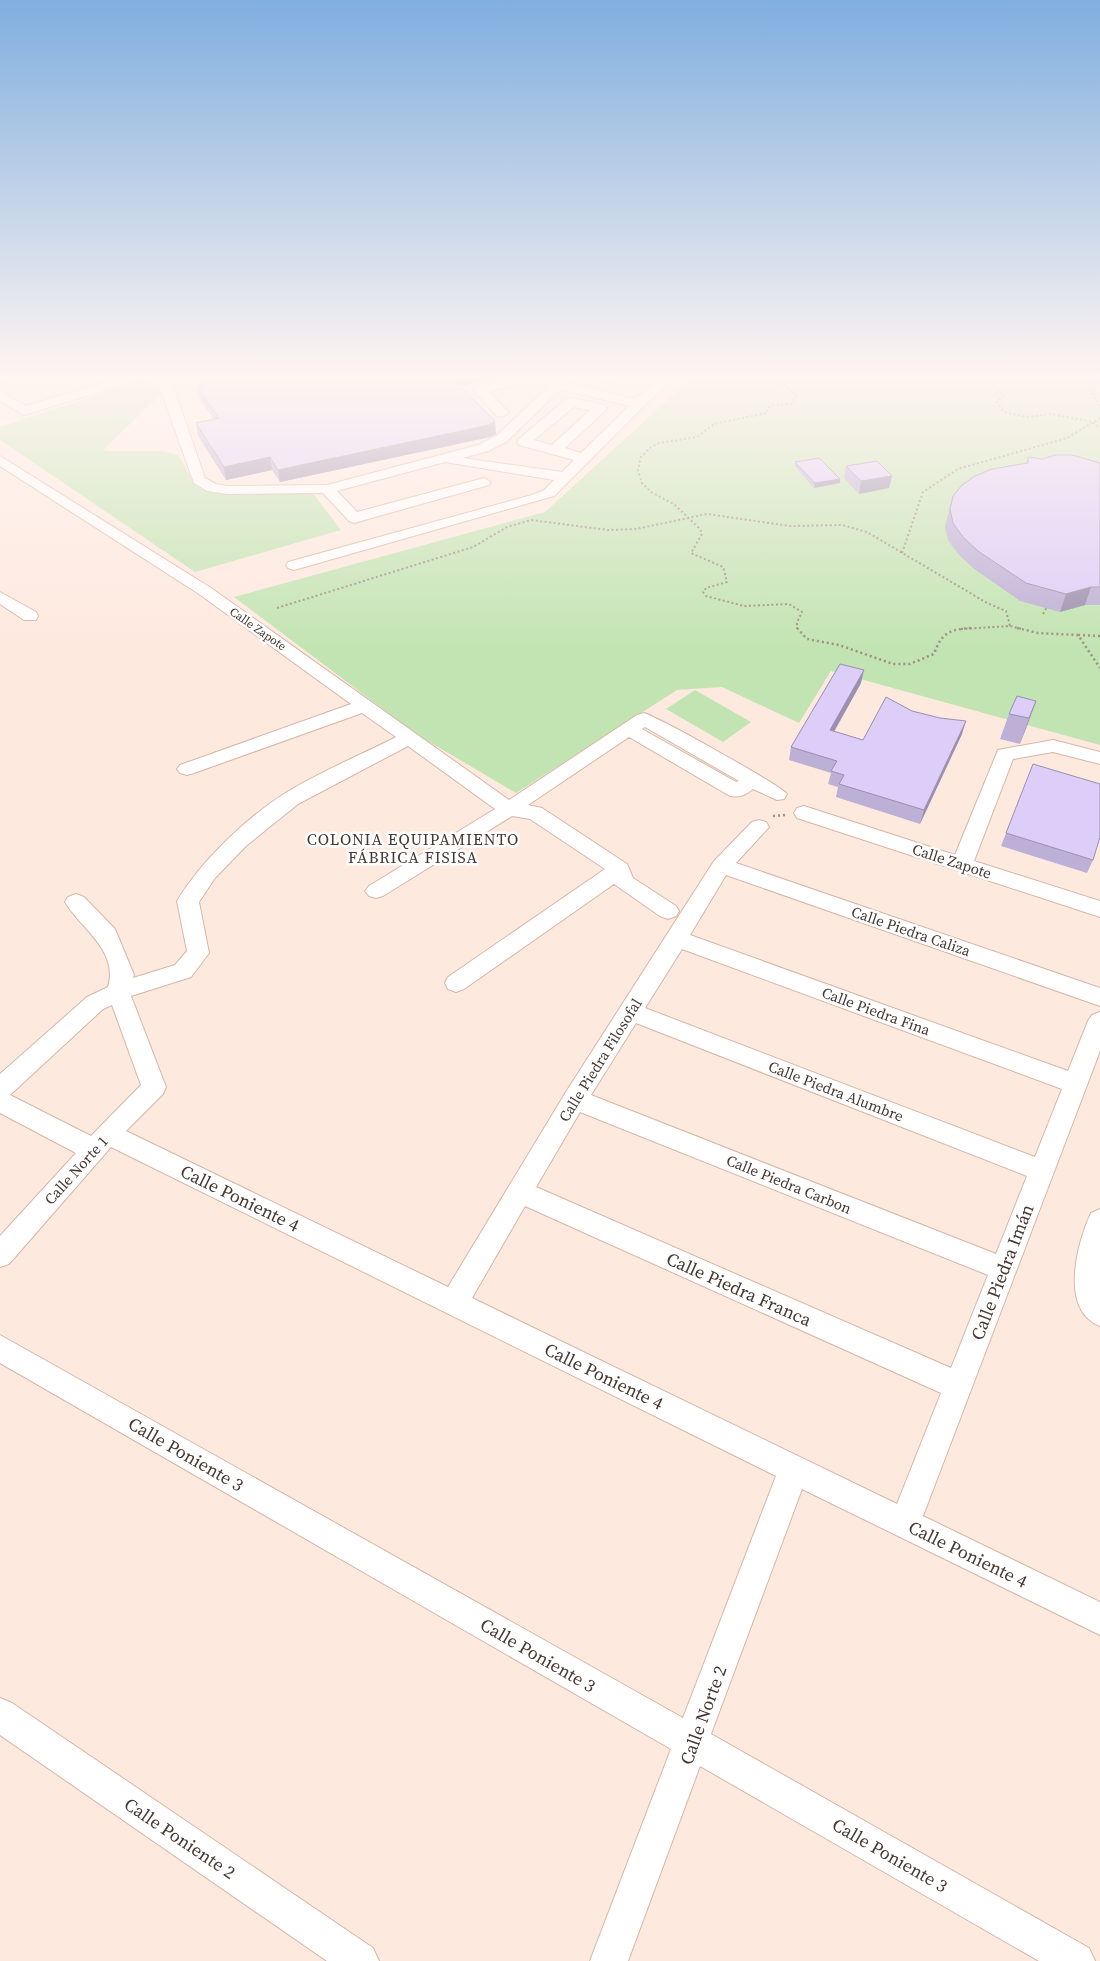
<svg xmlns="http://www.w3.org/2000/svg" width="1100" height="1961" viewBox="0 0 1100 1961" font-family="'Source Serif 4',serif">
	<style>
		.green { fill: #c2e4b2 }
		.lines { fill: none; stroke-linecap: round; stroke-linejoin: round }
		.minor-casing { stroke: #d7b5a6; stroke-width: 2 }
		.path-far1 { stroke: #9f8d85; stroke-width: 2; stroke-dasharray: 2 2.5; stroke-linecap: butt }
		.path { stroke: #9f8d85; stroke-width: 2.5; stroke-dasharray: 2 3; stroke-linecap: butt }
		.minor { fill: #fff; fill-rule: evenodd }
		.wall { fill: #bdb0d6 }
		.shaded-wall { fill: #9a90ae }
		.building { fill: #dccdf9; stroke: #9a90ae }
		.labels { text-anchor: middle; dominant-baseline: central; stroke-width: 5; stroke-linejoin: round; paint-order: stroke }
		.far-street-label { font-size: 12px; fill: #463832; stroke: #fff }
		.street-label { font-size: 15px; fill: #463832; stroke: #fff }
		.neighbourhood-label { font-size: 16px; letter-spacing: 1px; fill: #463832; stroke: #fff }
		.near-street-label { font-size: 18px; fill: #463832; stroke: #fff }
	</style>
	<rect width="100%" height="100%" fill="#fee9df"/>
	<!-- green -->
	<path class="green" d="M695,375h405v370l-269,-74 -32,52 -77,-36 -45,3 -161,103 -100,-59 -182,-137 311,-85z
		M144,380l17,14 -56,54 -1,3h58l16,4 18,31 11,5 102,2 6,3 26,34 -146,42 -195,-132v-13z
		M695,690l56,32 -28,20 -57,-33z"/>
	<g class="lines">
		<defs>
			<path id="minor" d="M0,375h16l-1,3 -15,4z
				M128,375h18l-1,3 -121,37 -24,-14v-10l26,15z
				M160,375h17l-5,4v4l33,95 11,6 11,2 100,-1 151,-40 18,-9 53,-50 -8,-2 -10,-9h14l6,3 84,21 30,-24h13l-35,32 -89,89 -260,74 -6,-2 -2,-3 2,-3 244,-67 12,-5 10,-10 -109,-18 -108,29 20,21 127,-34 7,4 -2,3 -135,38 -5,-2 -26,-28 -96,1 -20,-3 -13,-8 -36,-100zM561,389l68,17 -48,47 -16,-5 40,-37 2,-3 -2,-3 -34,-7 -5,1 -47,40 -2,3 2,3 55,15 -12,12 -99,-14 25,-7 18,-9zM574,407l16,3 -38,35 -18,-5z
				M590,375h21l25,5 2,3 -7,4 -40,-9z
				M509,378l7,4 -2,3 -25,7 20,21 -7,4 -5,-1 -24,-26 2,-3z
				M0,456l211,132 298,212 128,-85 7,-2c14,4 138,73 143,81l-3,5 -7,1 -24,-11c-8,6 -13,9 -23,7l-101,-59 -101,68 14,3 85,56 6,14 43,28 3,5 -3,5 -8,3 -8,-3 -46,-32 -150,105 -8,3 -8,-3 -3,-6 3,-6 157,-108 -75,-50 -18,-3 -129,80 -7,2 -7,-2 -4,-5 4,-5 126,-77 -87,-63 -110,58 -52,42 -31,32 -16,24 10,51 -18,24 -60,19 35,91 -3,7 -37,37 322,156 118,-195 148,-231 38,-39 7,-2 7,2 3,5 -33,36 364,125v18l-374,-131 -36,60 378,136 20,-50 4,-6 8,-3v39l-177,465 177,86v33l-298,-146 -91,245 378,214 6,13h-56l-339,-195 -72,195h-38l81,-212 -671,-386v-28l683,383 93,-242 -665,-329 -102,117 -9,3v-31l76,-83 -76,-40v-39l87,-77 21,-10c11,-37 -28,-59 -43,-85l3,-5 8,-3 8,3 31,32 19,46 -1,3 42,-13 12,-14 -10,-50c23,-39 69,-83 107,-107 35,-22 75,-38 112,-57l-34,-24 -168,60 -7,2 -7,-2 -3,-4 3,-4 171,-61 -152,-110 -199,-128zM645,727l94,54 -3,1 -94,-53zM682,949l380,140 -27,68 -390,-149zM112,1005l29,80 -50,51 -81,-41 93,-86zM636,1023l391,153 -31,78 -405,-159zM580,1112l408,163 -37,93 -415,-181zM525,1206l416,187 -44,111 -425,-206z
				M0,592l36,20 2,4 -2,4h-12l-24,-16z
				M1053,740l47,12v12l-47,-12 -40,7 -39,102 126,40v16l-303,-99 -3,-5 3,-5 7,-2 151,49 43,-105z
				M1100,1209v117c-41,-16 -23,-83 -9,-113z
				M0,1698l12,5 361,245 6,13h-52l-327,-226z"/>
		</defs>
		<!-- minor casing -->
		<use href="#minor" class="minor-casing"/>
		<!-- path-far1 -->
		<path class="path-far1" d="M777,375l-1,5 21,15 -6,9 -19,1 -4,3 -1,5 -53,11 -17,13 -38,6 -8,4 -10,10 -3,13 4,13 9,9 24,13 25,24 2,5 -11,19 32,14 4,15 -21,6 -3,4 3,4 38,10 45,-2 13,8 -5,10v7
			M929,375l2,4 14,4h48l2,8 9,4 -7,7 7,10 23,5 24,-3 42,8 7,6
			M1078,375l22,6
			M1100,382l-7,7v6l7,10
			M902,553l21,-61 35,-23 109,-31 33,-20
			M277,608l196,-61 34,-20 24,-7 77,10 28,-1 71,-15 83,12 52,-1 25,7 120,71 19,8 4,15
			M1043,614l5,-9
			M961,629l49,-3 12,3"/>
		<!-- path -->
		<path class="path" d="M797,628l10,11 32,6 54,19h17l24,-10c7,-20 15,-25 37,-26
			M1017,628l21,5 40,2 22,33
			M1078,635l22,1
			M773,816l13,-1"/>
		<!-- minor -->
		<use href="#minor" class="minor"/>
	</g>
	<!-- wall -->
	<path class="wall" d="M212,375h284l1,3 -37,8 35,35 1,13 -6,3 -210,45 -8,-12 -46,10 -28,-44 -2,-13 18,-3 -14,-21 -3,-13h4l-1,-7 14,-3z
		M1028,457l15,2 57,4v142h-15l-25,7 -40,-11 -47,-33 -15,-14 -10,-14 -3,-14 8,-30 73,-33z
		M795,462l45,17v4l-26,5 -19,-22z
		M846,466l46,10 -3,12 -30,6 -15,-16z
		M861,683l-27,49 29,8 49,-29 50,23 -42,90 -84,-27 2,-10 -10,-3 3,-11 -42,-13 2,-13z
		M1036,701l-16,43 -20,-5 9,-25z
		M1006,833l87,27 -6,13 -86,-27z"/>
	<!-- shaded-wall -->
	<path class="shaded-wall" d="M456,375h40l1,3 -46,10 -1,-12z
		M495,421l1,13 -6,3 -210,45 -2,-12z
		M270,457l2,13 -46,10 -2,-13z
		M892,476l-3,12 -30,6 2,-13z
		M840,479v4l-26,5 1,-5z
		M1091,587l-6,18 -25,7 6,-18z
		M864,670l-3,13 -34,61 3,-14z
		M1036,701l-9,25 -7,18 9,-26z
		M966,721l-4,13 -42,90 4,-14z"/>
	<!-- building -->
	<path class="building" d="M218,375h238l-6,1 45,45 -6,4 -211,45 -8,-13 -46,10 -28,-44 23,-5 -22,-32 7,-1 -4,-6 19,-4z
		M1055,455h17l28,8v124h-9l-25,7 -40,-11 -48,-32 -15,-14 -10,-14 -3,-14 3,-13 9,-11 13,-9 17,-7 36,-6v-6l15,2z
		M819,458l21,21 -25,4 -20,-21z
		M877,461l15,15 -31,5 -15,-15z
		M840,664l24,6 -34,60 33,10 23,-43 26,14 28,7 26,3 -42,89 -85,-26 5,-9 -13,-4 6,-10 -46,-14z
		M1017,696l19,5 -7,17 -20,-4z
		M1033,764l67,20v53l-7,23 -87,-27z"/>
	<!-- sky -->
	<linearGradient id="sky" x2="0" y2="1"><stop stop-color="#7faedf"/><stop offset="0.58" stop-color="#fff5f1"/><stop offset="1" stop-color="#fff5f1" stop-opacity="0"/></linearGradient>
	<rect width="1100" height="649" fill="url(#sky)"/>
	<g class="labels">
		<!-- far-street labels -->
		<g class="far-street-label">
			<text transform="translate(258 629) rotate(35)">Calle Zapote</text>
		</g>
		<!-- street labels -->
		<g class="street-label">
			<text transform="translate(952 861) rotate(18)">Calle Zapote</text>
			<text transform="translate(911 931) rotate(19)">Calle Piedra Caliza</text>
			<text transform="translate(876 1011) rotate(20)">Calle Piedra Fina</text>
			<text transform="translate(600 1060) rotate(-58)">Calle Piedra Filosofal</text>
			<text transform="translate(836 1091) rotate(21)">Calle Piedra Alumbre</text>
			<text transform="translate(76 1170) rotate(-48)">Calle Norte 1</text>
			<text transform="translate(789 1184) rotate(22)">Calle Piedra Carbon</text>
		</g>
		<!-- neighbourhood labels -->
		<g class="neighbourhood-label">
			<text x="413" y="839">COLONIA EQUIPAMIENTO<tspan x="413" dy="18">FÁBRICA FISISA</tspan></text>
		</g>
		<!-- near-street labels -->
		<g class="near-street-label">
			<text transform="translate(240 1198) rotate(26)">Calle Poniente 4</text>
			<text transform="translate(1002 1272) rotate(-69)">Calle Piedra Imán</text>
			<text transform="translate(739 1289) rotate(24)">Calle Piedra Franca</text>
			<text transform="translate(604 1376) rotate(26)">Calle Poniente 4</text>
			<text transform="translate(186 1454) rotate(30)">Calle Poniente 3</text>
			<text transform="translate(968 1554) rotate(26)">Calle Poniente 4</text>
			<text transform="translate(538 1655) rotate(30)">Calle Poniente 3</text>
			<text transform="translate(703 1715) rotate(-70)">Calle Norte 2</text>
			<text transform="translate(180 1838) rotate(34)">Calle Poniente 2</text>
			<text transform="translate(890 1855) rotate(30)">Calle Poniente 3</text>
		</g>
	</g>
</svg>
